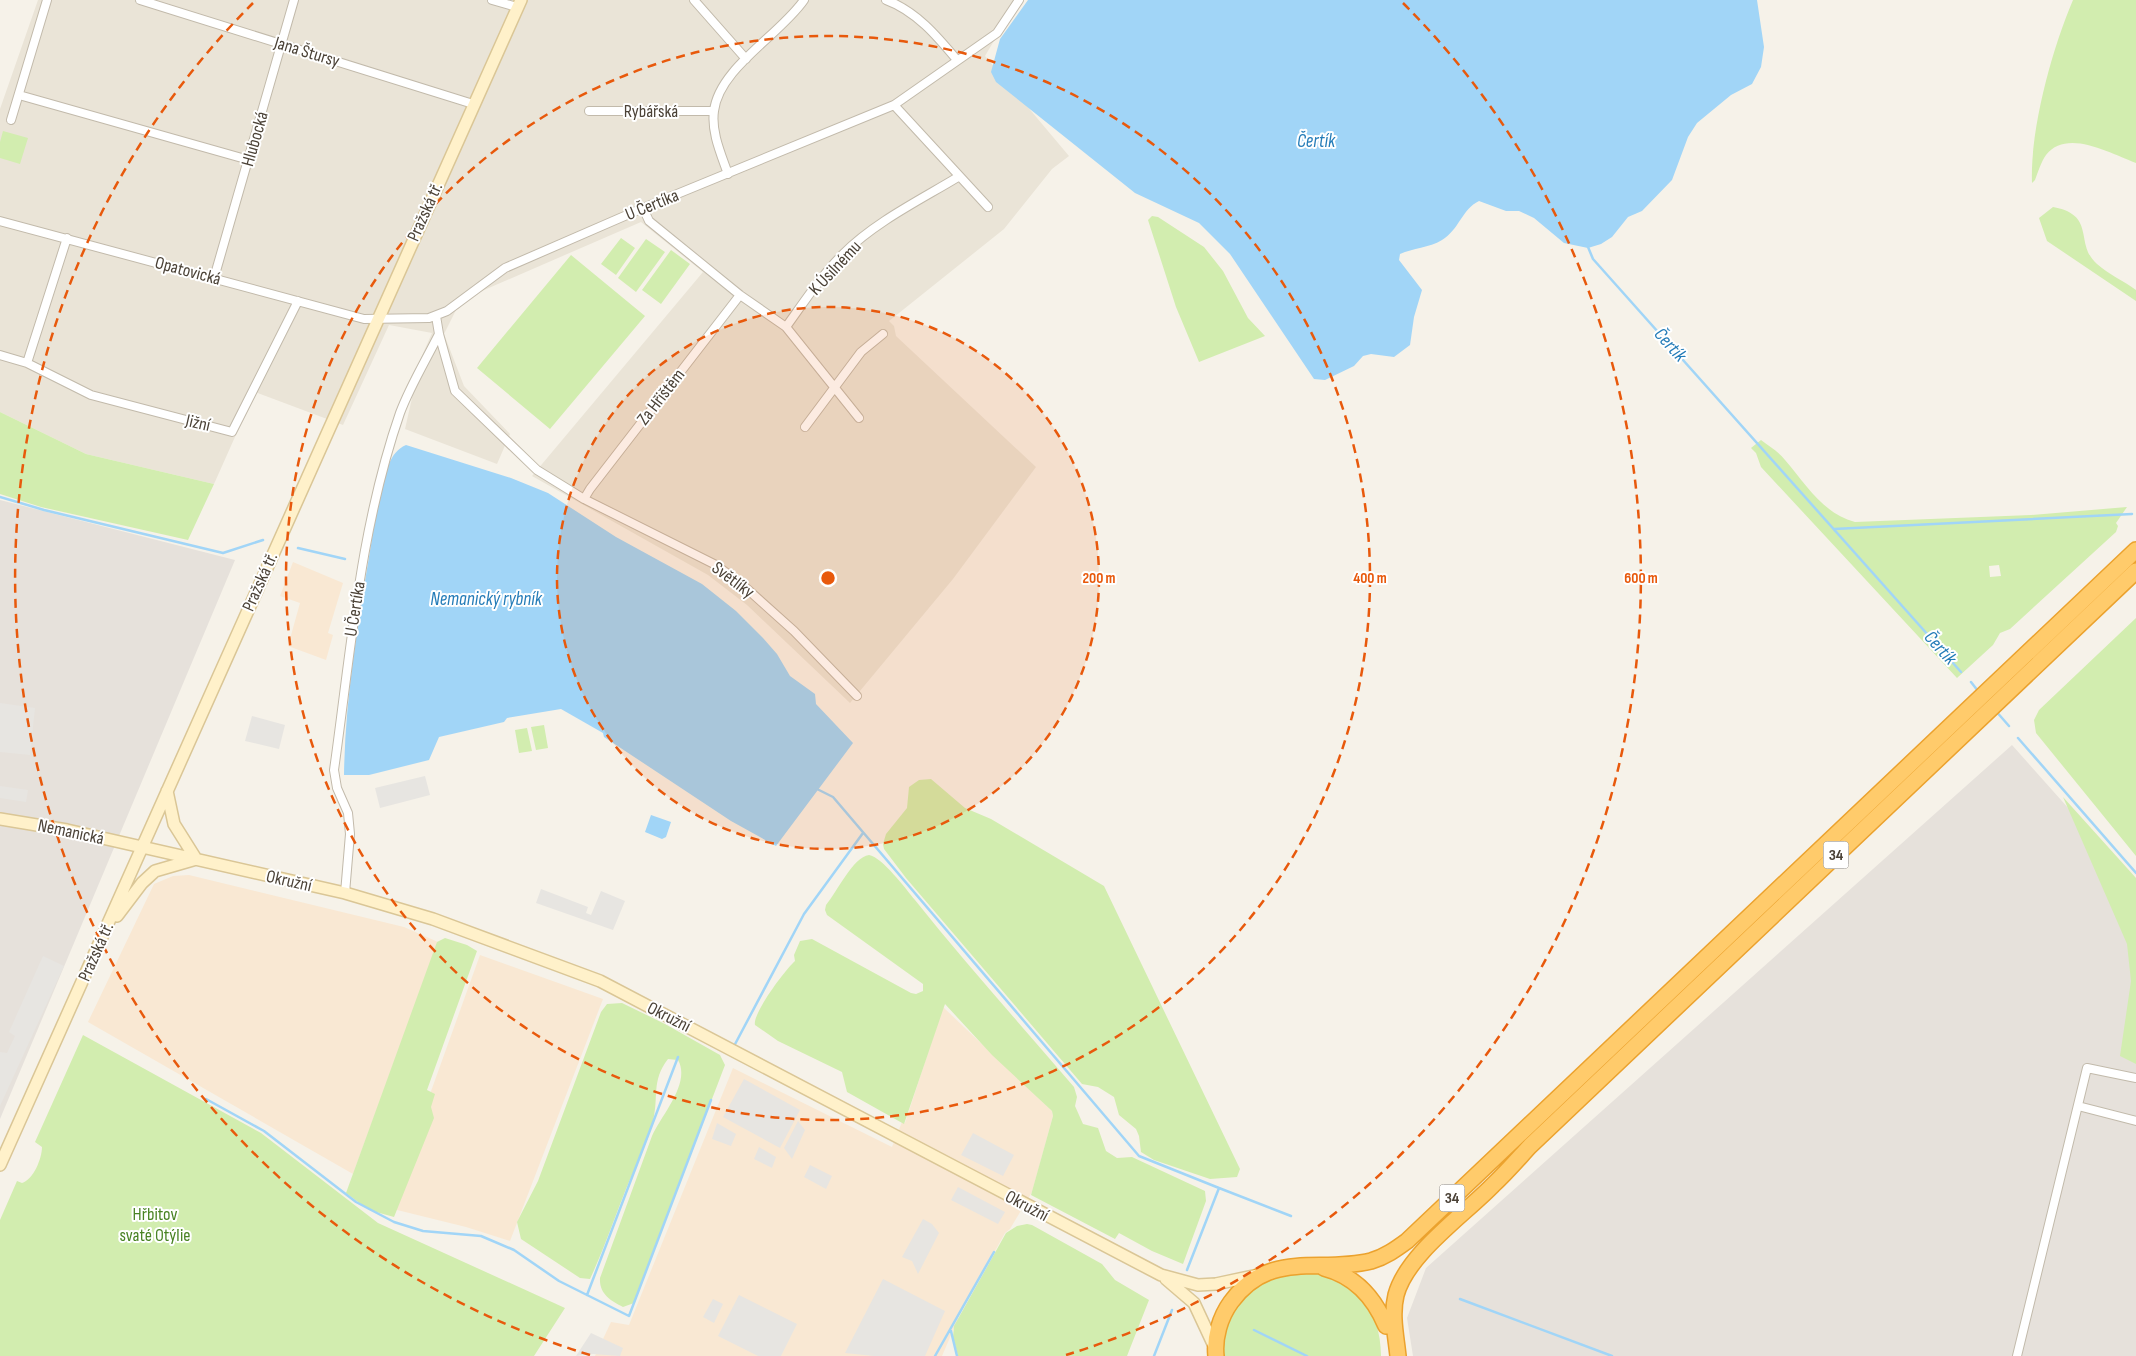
<svg xmlns="http://www.w3.org/2000/svg" width="2136" height="1356" viewBox="0 0 2136 1356" font-family="'Sofia Sans Condensed',sans-serif">
	<style>
		.residential { fill: #eae4d7 }
		.commercial { fill: #f9e8d3 }
		.industrial { fill: #e6e1db }
		.green { fill: #d2edaf; fill-rule: evenodd }
		.parking { fill: #e7e5e1 }
		.water { fill: #a1d5f7 }
		.lines { fill: none; stroke-linecap: round; stroke-linejoin: round }
		.stream { stroke: #a1d5f7; stroke-width: 2.5 }
		.street-casing { stroke: #c2baab; stroke-width: 10 }
		.secondary-casing { stroke: #dac696; stroke-width: 14 }
		.highway-casing { stroke: #eba22e; stroke-width: 18 }
		.street { stroke: #fff; stroke-width: 8 }
		.secondary { stroke: #fff1ca; stroke-width: 11 }
		.highway { stroke: #ffcb6b; stroke-width: 15 }
		.ring { fill: none; stroke: #e8590c; stroke-width: 2.5; stroke-dasharray: 9 6 }
		.labels { text-anchor: middle; dominant-baseline: central; stroke-width: 4; stroke-linejoin: round; paint-order: stroke }
		.shield { fill: #fff; stroke: #817b73; stroke-width: 1 }
		.shield-label { font-size: 16px; font-weight: bold; fill: #4b4237 }
		.street-label { font-size: 18px; fill: #4b4237; stroke: #fff }
		.park-label { font-size: 18px; fill: #498324; stroke: #fff }
		.water-label { font-size: 19px; font-style: italic; fill: #247cb8; stroke: #fff }
		.centre { fill: #e8590c; stroke: #fff; stroke-width: 2.5 }
		.ring-label { font-size: 15px; text-anchor: middle; font-weight: bold; fill: #e8590c; stroke: #fff; stroke-width: 4; stroke-linejoin: round; paint-order: stroke }
	</style>
	<rect width="100%" height="100%" fill="#f6f2e9"/>
	<!-- residential -->
	<path class="residential" d="M38,0h980l-33,56 84,100 -17,13 -48,60 -115,92 5,5 2,10 140,131 -83,112 -103,124 -103,-98 -39,-30 -176,-99 171,-204 -62,-50 -166,72 -19,16 -12,24 20,52 46,48 -13,30 -92,-35 16,-71 11,-25 -43,-8 -46,100 -88,-33 -41,92 -128,-30 -86,-42v-303z"/>
	<!-- commercial -->
	<path class="commercial" d="M293,562l50,21 -15,50 5,2 -7,25 -38,-14 12,-43 -20,-7z
		M189,875l215,52 34,15 -85,232 -265,-152 66,-138 19,-8z
		M480,955l123,44 -93,242 -44,-14 -77,-19z
		M943,1007l109,104 1,5 -21,76 -22,37 -5,4 -45,81 -18,42h-347l16,-34 18,3 104,-257 159,79 10,-25 3,1z"/>
	<!-- industrial -->
	<path class="industrial" d="M0,500l235,60 -235,559z
		M2012,745l124,139v472h-723l-6,-38 19,-50z"/>
	<!-- green -->
	<path class="green" d="M2073,0h63v163c-25,-9 -69,-35 -90,-8 -5,7 -8,17 -11,25l-3,3c-2,-54 20,-134 41,-183z
		M3,131l25,7 -8,26 -20,-6v-16z
		M2053,207c44,8 21,37 44,57 11,10 27,17 39,26v11l-89,-60 -8,-23z
		M1152,216l6,1 46,30 19,24 25,47 17,18 -66,26 -23,-55 -28,-87z
		M621,238l14,10 -19,27 -15,-11z
		M646,239l19,13 -29,40 -18,-14z
		M671,250l19,14 -29,40 -19,-14z
		M571,255l74,61 -95,113 -73,-61z
		M0,412l86,42 128,30 -26,56 -147,-33 -41,-13z
		M1761,440c8,6 18,12 24,20 21,24 37,53 70,62l176,-7 96,-8 -11,16 2,3 -2,6 -106,97 -10,4 -7,12 -36,33 -196,-211 -5,-14 -5,-5zM1999,565l2,11 -11,1 -1,-11z
		M2136,618v238l-100,-123 -2,-13 5,-10z
		M544,725l4,23 -12,2 -5,-23z
		M527,728l5,23 -13,2 -4,-23z
		M931,779l34,29 26,11 113,67 136,283 -3,8 -27,2 -56,-19 -13,-8 -2,-16 -3,-7 -17,-14 -5,-18 -16,-10 -16,-3 -176,-206 -22,-29 -1,-5 3,-10 21,-26 2,-21 10,-7z
		M2063,797l73,81v186l-16,-8 11,-75 -4,-37z
		M869,855c13,2 37,34 46,45 51,64 106,125 159,187l3,10 -2,9 8,18 15,4 8,23 11,7 15,-1 73,34 1,10 -23,63 -31,-13 -33,-18 -4,6 -84,-44 22,-79 -1,-5 -60,-56 -47,-51 -41,120 -57,-32 -5,-20 -64,-31 -23,-16c-3,-11 30,-55 40,-64l-1,-6 6,-14 12,-2 99,54 5,1 7,-3v-7l-96,-69 -2,-5 1,-5c11,-13 27,-48 43,-50z
		M445,938l22,7 10,6 -50,139 8,4 -4,13 3,11 -40,99 -25,-7 -23,-17 91,-251z
		M622,1003l43,21 55,31 5,10 -91,238 -11,4c-12,-6 -24,-13 -23,-29l52,-142c10,-22 39,-53 26,-76l-10,-1c-17,22 -9,38 -15,62 -6,24 -18,46 -27,68 -12,30 -22,60 -36,90l-10,-1 -59,-39 -4,-17 21,-41 63,-169 6,-8z
		M83,1035l178,98 117,90 187,85 -31,48h-534v-136l17,-39 5,2c11,-3 20,-24 20,-36l-7,-5z
		M1027,1224l5,1 70,39 13,16 34,20 -22,56h-169l-5,-19 1,-11 52,-93 11,-7z
		M1310,1271c45,9 71,38 71,85h-160l5,-34 19,-29 30,-18z"/>
	<!-- parking -->
	<path class="parking" d="M0,703l35,5 -5,47 -30,-3z
		M252,716l33,9 -6,24 -34,-8z
		M425,776l5,19 -50,13 -5,-20z
		M0,786l28,4 -2,12 -26,-4z
		M541,889l47,18 -2,6 5,2 10,-24 24,10 -12,29 -77,-27z
		M43,956l21,10 -64,140v-54l7,1 8,-17 -6,-4z
		M744,1079l56,31 -20,38 -57,-31z
		M798,1121l7,9 -13,29 -8,-11z
		M717,1123l19,11 -5,12 -19,-7z
		M973,1133l41,22 -11,21 -42,-21z
		M759,1147l17,10 -4,11 -18,-9z
		M810,1165l22,11 -6,13 -22,-12z
		M958,1187l47,25 -7,12 -47,-24z
		M923,1219l9,5 7,9 -21,41 -6,-13 -10,-4z
		M883,1279l62,32 -20,45h-51l-29,-3z
		M739,1295l58,29 -16,32h-23l-40,-20z
		M713,1299l10,5 -9,19 -11,-6z
		M591,1333l32,15 -3,8 -27,-2 -17,2z"/>
	<!-- water -->
	<path class="water" d="M1028,0h729l7,47 -3,20 -9,17 -21,11 -34,28 -9,14 -16,43 -30,31 -14,6 -16,20 -11,7 -13,4 -24,-5 -30,-25 -15,-7h-13l-27,-10c-17,8 -20,29 -37,39 -13,8 -29,8 -42,14l-1,6 23,30 -8,27 -4,28 -16,12 -23,-3 -8,2 -9,10 -29,14 -11,-1 -84,-125 -31,-31 -64,-30 -139,-111 -5,-10 9,-33z
		M406,445l105,33 37,15 68,44 86,47 34,27 27,27 14,16 13,22 25,18 1,10 37,39 -77,103 -45,-25 -127,-84 -1,-4 -42,-24 -54,9 -3,4 -65,15 -10,23 -60,15h-25c1,-73 13,-146 25,-218 5,-28 9,-68 20,-93 4,-9 8,-15 17,-19z
		M651,815l20,7 -5,15 -4,2 -17,-7z"/>
	<g class="lines">
		<!-- stream -->
		<path class="stream" d="M1588,247l5,12 368,413
			M0,497l44,13 179,43 40,-13
			M1834,529l298,-15
			M298,548l47,11
			M1971,682l7,9
			M1995,710l14,16
			M2018,738l118,135
			M817,789l16,8 306,359 80,32 -32,82
			M733,1048l71,-134 59,-81
			M206,1099l58,32 92,71 38,20 29,9 58,5 33,14 45,31 70,35 82,-216
			M1219,1188l72,28
			M587,1295l91,-238
			M1460,1299l152,57
			M1254,1330l53,26
			M951,1331l6,25
			M935,1356l59,-104
			M1154,1356l18,-46"/>
		<defs>
			<path id="street" d="M140,0l333,104
				M492,0l25,7
				M694,0l52,59
				M886,0c30,11 51,36 71,60
				M19,95l230,65
				M894,105l94,102
				M589,111h125
				M11,120l36,-120
				M728,174c-7,-20 -17,-42 -14,-63 5,-43 66,-76 90,-111
				M643,208l6,13 91,74 46,32 73,91
				M0,221l364,98 65,-1 18,-7 58,-43 138,-60 251,-103 103,-72 22,-33
				M67,238l-40,125 64,32 141,37 66,-131
				M214,278l80,-278
				M436,316l3,18 16,57 82,79 47,29 132,66 29,22 49,44 63,65
				M786,327c18,-25 35,-51 57,-73 32,-32 77,-54 115,-77
				M0,355l27,8
				M805,427l56,-75 22,-18
				M584,499l6,-10 150,-194
				M345,893l5,-59 -2,-21 -11,-25 -3,-18c17,-120 26,-242 66,-357 10,-27 26,-53 39,-79
				M2078,1106l58,15
				M2017,1356l70,-288 49,10"/>
			<path id="secondary" d="M167,791l7,33 22,35
				M0,819l67,11 278,63 88,26 167,62 561,294 37,10 18,-1 42,-9
				M117,916l25,-33 13,-12 38,-11
				M0,1165l521,-1165
				M1166,1279l28,24 21,45"/>
			<path id="highway" d="M1324,1268c31,8 50,29 62,58
				M1216,1356c-2,-18 4,-39 15,-54 39,-53 86,-28 140,-41 14,-4 25,-12 36,-20l729,-691
				M1398,1356c-2,-20 -7,-41 -2,-61 11,-41 68,-80 97,-110 13,-12 25,-26 37,-39l606,-575"/>
		</defs>
		<!-- street casing -->
		<use href="#street" class="street-casing"/>
		<!-- secondary casing -->
		<use href="#secondary" class="secondary-casing"/>
		<!-- highway casing -->
		<use href="#highway" class="highway-casing"/>
		<!-- street -->
		<use href="#street" class="street"/>
		<!-- secondary -->
		<use href="#secondary" class="secondary"/>
		<!-- highway -->
		<use href="#highway" class="highway"/>
	</g>
	<!-- distance rings -->
	<circle cx="828" cy="578" r="271" fill="#e8590c" fill-opacity=".12"/>
	<g class="ring">
		<circle cx="828" cy="578" r="271"/>
		<circle cx="828" cy="578" r="542"/>
		<path d="M590 1355A813 813 0 0 1 253 3M1403 3A813 813 0 0 1 1066 1355"/>
	</g>
	<g class="labels">
		<!-- shield labels -->
		<g class="shield">
			<rect x="1823.5" y="841.5" width="25" height="27" rx="4"/>
			<rect x="1439.5" y="1184.5" width="25" height="27" rx="4"/>
		</g>
		<g class="shield-label">
			<text x="1836" y="855">34</text>
			<text x="1452" y="1198">34</text>
		</g>
		<!-- street labels -->
		<g class="street-label">
			<text transform="translate(307 52) rotate(17)">Jana Štursy</text>
			<text x="651" y="111">Rybářská</text>
			<text transform="translate(255 139) rotate(-74)">Hlubocká</text>
			<text transform="translate(652 205) rotate(-22)">U Čertíka</text>
			<text transform="translate(425 212) rotate(-66)">Pražská tř.</text>
			<text transform="translate(835 268) rotate(-47)">K Úsilnému</text>
			<text transform="translate(188 271) rotate(15)">Opatovická</text>
			<text transform="translate(661 397) rotate(-52)">Za Hřištěm</text>
			<text transform="translate(198 423) rotate(13)">Jižní</text>
			<text transform="translate(733 580) rotate(37)">Světlíky</text>
			<text transform="translate(260 582) rotate(-66)">Pražská tř.</text>
			<text transform="translate(355 609) rotate(-81)">U Čertíka</text>
			<text transform="translate(71 832) rotate(12)">Nemanická</text>
			<text transform="translate(289 881) rotate(13)">Okružní</text>
			<text transform="translate(96 952) rotate(-66)">Pražská tř.</text>
			<text transform="translate(669 1017) rotate(27)">Okružní</text>
			<text transform="translate(1027 1206) rotate(28)">Okružní</text>
		</g>
		<!-- park labels -->
		<g class="park-label">
			<text x="155" y="1214">Hřbitov<tspan x="155" dy="21">svaté Otýlie</tspan></text>
		</g>
		<!-- water labels -->
		<g class="water-label">
			<text x="1316" y="141">Čertík</text>
			<text transform="translate(1670 345) rotate(48)">Čertík</text>
			<text x="486" y="599">Nemanický rybník</text>
			<text transform="translate(1940 648) rotate(48)">Čertík</text>
		</g>
	</g>
	<circle cx="828" cy="578" r="8" class="centre"/>
	<g class="ring-label">
		<text x="1099" y="583">200 m</text>
		<text x="1370" y="583">400 m</text>
		<text x="1641" y="583">600 m</text>
	</g>
</svg>
